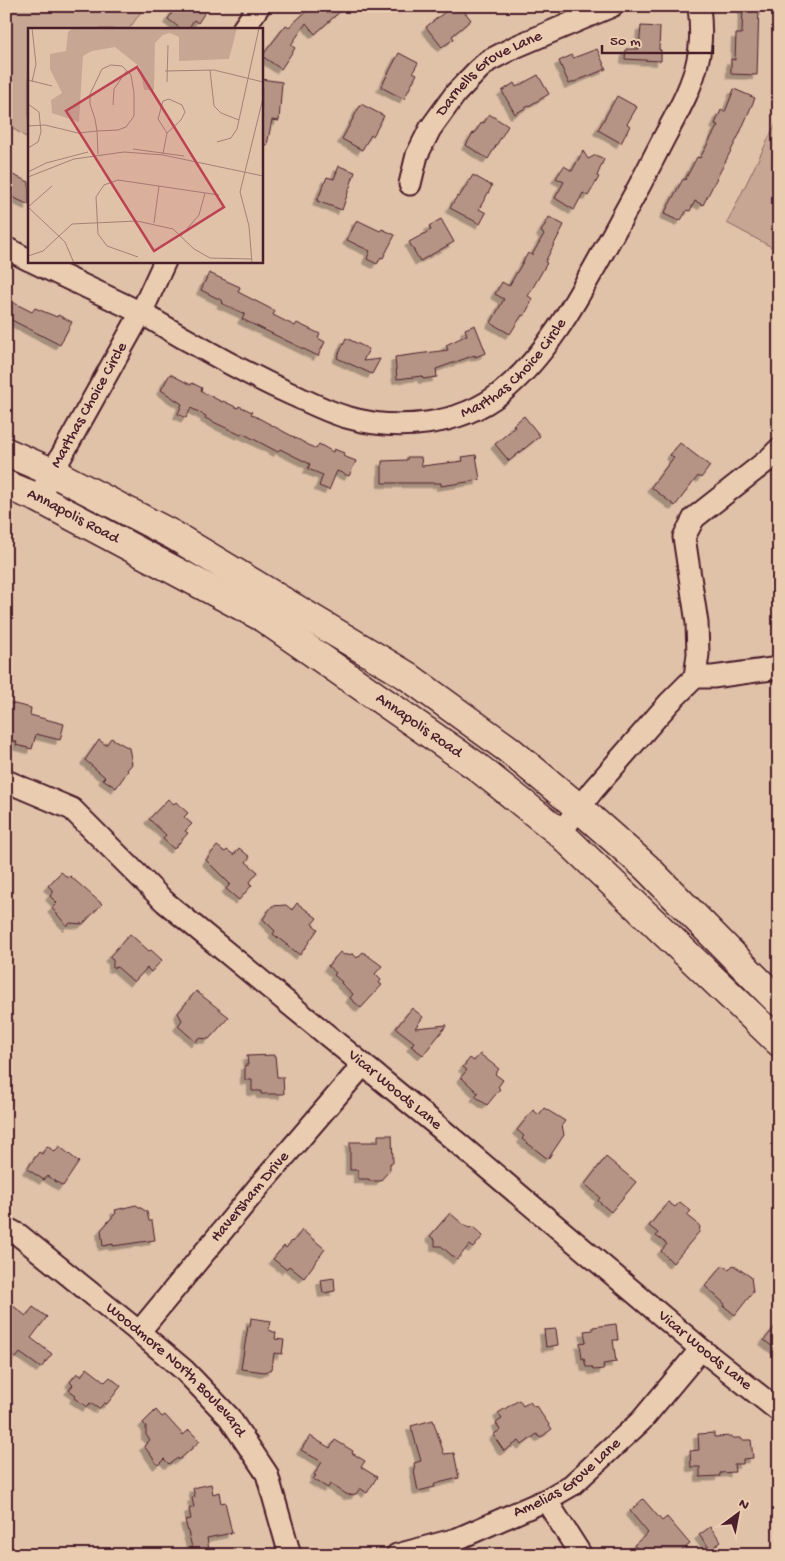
<svg xmlns="http://www.w3.org/2000/svg" width="785" height="1561" viewBox="0 0 785 1561" font-family="'Gochi Hand',sans-serif">
	<style>
		.green { fill: #c7a794; stroke: #886360 }
		.building { fill: #b69485; stroke: #4a1f2b; filter: url(#shadow) }
		.lines { fill: none; stroke-linecap: round; stroke-linejoin: round }
		.minor-casing { stroke: #4a1f2b; stroke-width: 25 }
		.major-casing { stroke: #4a1f2b; stroke-width: 31 }
		.minor { stroke: #eacdb1; stroke-width: 21 }
		.major { stroke: #eacdb1; stroke-width: 28 }
		.labels { text-anchor: middle; dominant-baseline: central; stroke-width: 5; stroke-linejoin: round; paint-order: stroke }
		.street-label { font-size: 16px; fill: #4a1f2b; stroke: #eacdb1 }
		.inset-road { fill: none; stroke: #a48177; stroke-width: 1 }
		.view { fill: #bd4354; fill-opacity: 0.15; stroke: #bd4354; stroke-width: 2.5 }
		.inset-edge { fill: none; stroke: #4a1f2b; stroke-width: 2.5 }
	</style>
	<defs>
		<filter id="shadow"><feDropShadow dx="-4.5" dy="4.5" stdDeviation="0" flood-color="#0004"/></filter>
	</defs>
	<rect width="100%" height="100%" fill="#e0c2a9"/>
	<filter id="ink" filterUnits="userSpaceOnUse"><feTurbulence type="fractalNoise" baseFrequency=".02" numOctaves="2"/><feDisplacementMap in="SourceGraphic" scale="10" xChannelSelector="R" yChannelSelector="G"/><feConvolveMatrix kernelMatrix="1 2 1 2 8 2 1 2 1" color-interpolation-filters="sRGB"/></filter>
	<g filter="url(#ink)">
		<!-- green -->
		<path class="green" d="M6,6h139l-16,23h-100v110l-23,-15z
			M779,117v134l-52,-28z"/>
		<!-- building -->
		<path class="building" d="M177,6h32l-11,17 -4,-3 -6,9h-7l-13,-10z
			M312,6h34l-31,28 -9,-11 -15,22 4,3 -14,21 -19,-13 24,-31 3,2z
			M452,6h8l11,14 -19,16 2,3 -12,8 -16,-20z
			M743,6h16l-2,69 -26,-1v-15l4,1 1,-26h6z
			M641,26l19,1 -1,23h2v11l-36,-2 1,-10h13z
			M597,49l9,20 -37,15 -10,-23 13,-6 1,3z
			M399,53l19,10 -5,9 4,2 -13,25 -23,-12z
			M538,75l11,19 -34,20 -13,-23 12,-8 2,4z
			M261,79l21,3 -3,39 -7,-1 -5,25h-6z
			M734,89l21,9 -16,37 -36,70 -8,-4 -5,10 -3,-1 -6,10h-1l-1,1 -15,-7 19,-35 2,1 12,-23 3,1 18,-33 -3,-1 6,-14 4,2z
			M617,96l20,11 -10,17 3,2 -9,17 -23,-13z
			M361,104l23,12 -11,20 -2,-1 -9,15 -20,-11z
			M489,114l19,12 -20,33 -22,-14 7,-12 1,1 8,-12 2,1z
			M583,151l5,8 8,-4 8,4 -7,17 2,1 -11,19 -5,-3 -9,17 -19,-12 9,-16 -8,-4 8,-12 8,5z
			M339,166l16,6 -13,38 -25,-9 10,-24 7,2z
			M6,172l23,10v23l-23,-11z
			M473,175l19,11 -13,23 7,4 -6,11 -30,-16 7,-12 2,1z
			M549,217l15,8 -19,37 2,1 -19,33 5,3 -9,17 -2,-1 -12,19 -19,-11 13,-24 -9,-5 7,-12 7,4 19,-33 4,2 12,-21 -3,-2z
			M441,219l13,23 -34,19 -11,-19 22,-12 -2,-4z
			M357,220l23,11 2,-2 13,6 -12,23 -2,-1 -4,7 -10,-5 3,-8 -23,-11z
			M209,273l31,14 -2,5 37,19 -2,4 22,11 2,-3 23,11 -2,4 7,4 -7,14 -76,-37 3,-5 -24,-11 2,-2 -22,-11z
			M6,299l26,13 3,-4 22,9 1,-2 14,7 -12,23 -54,-28z
			M475,325l11,28 -11,4v-2l-39,14 1,8 -14,2 -1,-3 -25,3 -2,-22 53,-7 -2,-5 21,-10 -2,-6z
			M346,338l23,11 -6,12 17,-2 -8,15 -35,-16z
			M170,374l21,11 1,-2 10,5 -1,3 21,11 1,-1 15,7 1,-2 13,6 -1,2 65,35 3,-5 14,8 1,-3 10,4 -1,3 13,5 -7,15 -12,-5 -8,19 -10,-4 4,-11 -15,-6 2,-5 -30,-15 -2,3 -36,-19 -1,2 -36,-17 1,-2 -15,-8 -5,10 -8,-4 4,-10 -21,-14z
			M524,416l16,20 -31,25 -14,-17 20,-17 -2,-2z
			M680,443l30,23 -9,12 -3,-2 -23,30 -24,-19 23,-30 -4,-2z
			M476,455l4,25 -39,6v-3h-59v-22l25,-1v-3h14l1,9 41,-5 -1,-4z
			M6,702l25,6 -1,7 34,9 -4,16 -24,-6 -4,15 -16,-4 1,-3 -11,-2z
			M111,738l18,10 3,16 -5,6 1,1 -12,17 -13,-9 2,-2 -20,-17 14,-20 7,5z
			M168,799l6,5 2,-2 12,11 -4,4 8,7 -7,7 3,2 -14,16 -11,-10 3,-4 -17,-16z
			M217,846l8,6 2,-2 7,5 5,-7 11,9 -4,5 12,10 -9,11 3,2 -13,15 -13,-11 4,-5 -24,-24z
			M61,872l7,6 2,-2 32,28 -19,20 -13,-1 -3,3 -15,-18 5,-5 -7,-7 4,-5 -6,-5z
			M297,903l20,15 -5,6 6,5 -18,26 -27,-21 2,-3 -12,-12 9,-13 14,-1 6,5z
			M130,934l19,17 2,-1 11,10 -11,12 -4,-4 -13,14 -17,-15 -4,1v-8l-4,-3z
			M340,952l4,3 9,-1 4,4 6,-6 19,14 -7,8 6,6 -2,3 3,2 -21,23 -11,-10 3,-4 -12,-11 1,-1 -8,-7 2,-2 -8,-7z
			M196,991l33,26 -20,22 -11,-1 -2,4 -18,-16 4,-6 -4,-7z
			M412,1008l11,9 -8,11 32,-3 -24,30 -12,-9 3,-4 -18,-14z
			M480,1054l19,15 -4,5 8,6 -5,7 2,2 -13,16 -12,-9 3,-3 -17,-16 6,-7 -4,-3 7,-9 4,3z
			M275,1055l2,22h6l1,17h-23v-3h-9v-11h-7v-15h3l-1,-9z
			M544,1108l21,13 -3,4 2,10 -16,24 -26,-20 2,-3 -7,-6 16,-20 6,5z
			M378,1135h14l1,28h-3v7l-10,11h-11v-2h-11v-9h-8v-28h28z
			M47,1146l8,6 4,-6 20,16 -16,24 -16,-10 -3,4 -17,-11 12,-17 3,2z
			M606,1157l30,25 -25,30 -13,-11 2,-4 -15,-13z
			M668,1202l7,5 5,-5 11,9 -4,4 10,8 3,4 -1,5 -26,31 -12,-12 6,-7 -11,-8 2,-3 -9,-7z
			M136,1205l11,7 2,9h3l3,19 -42,6v-2l-10,2 -2,-16 15,-17 -1,-3z
			M450,1213l15,13 5,2 2,-2 11,10 -10,12 -4,-3 -12,15 -16,-14h-6v-6l-5,-4z
			M302,1230l23,19 -21,29 -15,-12 -3,3 -13,-10 11,-13 2,2 6,-7 1,1z
			M723,1265l6,5 4,-5 18,12 2,15 -18,23 -11,-9 1,-2 -20,-18z
			M334,1278l1,13 -12,2 -2,-13z
			M12,1305l14,11 7,-9 14,10 -16,21 21,16 -11,14 -21,-15 -4,5 -10,-7v-39z
			M251,1318l20,3 -2,9 7,3 -1,6 9,1 -2,14 -8,-1 -2,16 -7,3 -24,-3 7,-43 2,1z
			M779,1322v30l-15,-12z
			M616,1324l2,16h-5l3,22 -13,2 1,5 -11,1 -1,-3h-6l-2,-9 -2,1 -2,-16 6,-1 -2,-11 9,-1v-3z
			M556,1329l2,16 -12,2 -2,-17z
			M87,1368l18,14 5,-5 11,9 -14,18 -3,-1 -5,6 -9,-6 -3,4 -13,-9 2,-3 -7,-5 4,-5 -3,-3 7,-9 4,3z
			M519,1400l4,6 7,-4 4,5 2,-1 16,23 -12,9 -3,-4 -15,11 -3,-4 -15,10 -11,-16 7,-5 -4,-7 6,-4 -4,-6z
			M156,1410l6,7 3,-2 18,20 6,-5 11,11 -21,19 -1,-2 -9,6 -5,-5 -6,6 -14,-19 6,-6 -4,-5v-9l-3,-3z
			M433,1420l11,34 10,-1 5,25 -25,6 1,3 -17,4 -4,-20h1l-1,-8 7,-2 -10,-35z
			M714,1433v4l18,-1v2h9l1,2h9l2,18 -10,1v5h-9l1,8 -15,1v3l-20,1v-10h-9l-1,-16 9,-1 -1,-16z
			M310,1436l20,12 5,-8 18,11 -1,2 13,8 -4,6 16,10 -10,16 -7,-5 -4,6 -8,1 -18,-11 -2,4 -15,-9 3,-3 -2,-1 8,-13 -21,-12z
			M211,1484l2,10 6,-2 2,11 4,-1 7,31 -25,5 3,17h-16l-9,-35 6,-1 -2,-10 5,-2 -2,-9 3,-1 -2,-9z
			M643,1499l19,22 5,-4 23,27 -14,11h-34l-8,-10 14,-12 -18,-22z
			M710,1527l11,14 -10,9 -12,-15z"/>
		<g class="lines">
			<defs>
				<g id="minor">
					<path d="M243,29l16,-23"/>
					<path id="s1" d="M410,184l7,-29 13,-26 26,-36 22,-23 10,-9 27,-14 97,-41"/>
					<path d="M6,248l23,12"/>
					<path id="s2" d="M32,261c36,18 73,34 109,52 17,9 33,20 50,29 33,19 67,37 102,53 18,8 35,17 53,22 51,15 114,9 156,-25 50,-41 79,-101 110,-156 19,-34 37,-68 54,-102 13,-24 27,-49 32,-75 4,-17 3,-35 1,-53"/>
					<path id="s3" d="M38,498l103,-185 24,-52"/>
					<path d="M695,677h18l66,-9"/>
					<path id="s4" d="M6,781l66,28 93,93 268,220 268,227 78,62"/>
					<path d="M560,833l33,-43 76,-87 26,-26 3,-23 -1,-31 -13,-86 10,-19 75,-59 10,-10"/>
					<path id="s5" d="M6,1228l13,7 120,97 45,38 45,47 38,57 23,81"/>
					<path id="s6" d="M139,1332l121,-147 103,-120"/>
					<path d="M546,1500l35,55"/>
					<path id="s7" d="M397,1555l60,-16 89,-39 26,-15 69,-64 60,-72"/>
				</g>
				<g id="major">
					<path d="M6,452l46,20 121,63 233,140 102,74 71,59 67,59 133,135"/>
					<path id="s8" d="M6,485l32,13 224,119 214,149 84,67 219,209"/>
				</g>
			</defs>
			<!-- minor casing -->
			<use href="#minor" class="minor-casing"/>
			<!-- major casing -->
			<use href="#major" class="major-casing"/>
			<!-- minor -->
			<use href="#minor" class="minor"/>
			<!-- major -->
			<use href="#major" class="major"/>
		</g>
	</g>
	<g class="labels">
		<!-- street labels -->
		<g class="street-label">
			<text stroke="none"><textPath href="#s1" startOffset="142">Darnells Grove Lane</textPath></text>
			<text stroke="none"><textPath href="#s2" startOffset="539">Marthas Choice Circle</textPath></text>
			<text stroke="none"><textPath href="#s3" startOffset="106">Marthas Choice Circle</textPath></text>
			<text stroke="none"><textPath href="#s8" startOffset="74">Annapolis Road</textPath></text>
			<text stroke="none"><textPath href="#s8" startOffset="479">Annapolis Road</textPath></text>
			<text stroke="none"><textPath href="#s4" startOffset="500">Vicar Woods Lane</textPath></text>
			<text stroke="none"><textPath href="#s6" startOffset="175">Haversham Drive</textPath></text>
			<text stroke="none"><textPath href="#s4" startOffset="905">Vicar Woods Lane</textPath></text>
			<text stroke="none"><textPath href="#s5" startOffset="222">Woodmore North Boulevard</textPath></text>
			<text stroke="none"><textPath href="#s7" startOffset="189">Amelias Grove Lane</textPath></text>
		</g>
	</g>
	<!-- overview -->
	<g transform="translate(28 28)">
		<rect width="235" height="235" fill="#e0c2a9"/>
		<path d="M45,0h164l-8,31 -50,2v-24l-9,-4 -7,2 -8,8 -1,47h-10l-4,-23 -25,-20 -23,4 -9,5 -4,66 -27,-9 -1,-13 11,-7 -12,-24v-15l16,-3 2,-19z" fill="#c7a794"/>
		<path class="inset-road" d="M182,42l4,36 7,7 18,7M137,43l49,-1 49,12M0,52l24,6M4,54l4,-18 -4,-36M139,54l1,-37M0,76l11,8 2,20 -3,10 -10,6M85,77l1,-16 13,-19M0,98l17,-1 33,8 19,-2 21,-1 8,-3 8,-11v-23l-3,-18 -9,-9 -11,-1 -9,4 -12,25v10l5,15 2,12 1,23M189,114l14,-4 6,-9 22,-101M105,121l51,7M135,126l4,-21 14,-13 4,-8 -3,-7 -13,-6 -6,2 -5,18 9,14M0,144l18,-9 42,-11M0,149l46,-18 50,-7 39,3 100,21M0,179l37,35 9,21M0,179l24,-21M126,195l5,-37M153,208l18,-21 6,-22M0,228l15,-5 29,-27 65,-3 36,8 21,20 16,9 42,1M110,229l-31,-11 -9,-12 -2,-37 8,-12 14,-5 101,15M224,235l-3,-37 -9,-34 23,-94"/>
		<path class="view" d="M109,39l87,140 -70,44 -88,-140z"/>
		<rect width="235" height="235" class="inset-edge"/>
	</g>
	<!-- margin -->
	<rect width="785" height="1561" fill="none" stroke="#eacdb1" stroke-width="25"/>
	<rect x="12" y="12" width="760" height="1536" fill="none" stroke="#4a1f2b" stroke-width="2" filter="url(#ink)"/>
	<!-- north arrow -->
	<g transform="translate(738 1514) rotate(32)" stroke="#eacdb1" stroke-width="4" paint-order="stroke">
	<path d="M0-4L9 19L0 12L-9 19Z" fill="#4a1f2b"/>
	<text y="-8" font-size="14" font-weight="bold" text-anchor="middle" fill="#4a1f2b">N</text>
	</g>
	<!-- scale -->
	<path d="M602 45v8h111v-8" fill="none" stroke="#4a1f2b" stroke-width="2.5"/>
	<text x="610" y="45" font-size="15" fill="#4a1f2b" stroke="#eacdb1" stroke-width="4" paint-order="stroke">50 m</text>
</svg>
